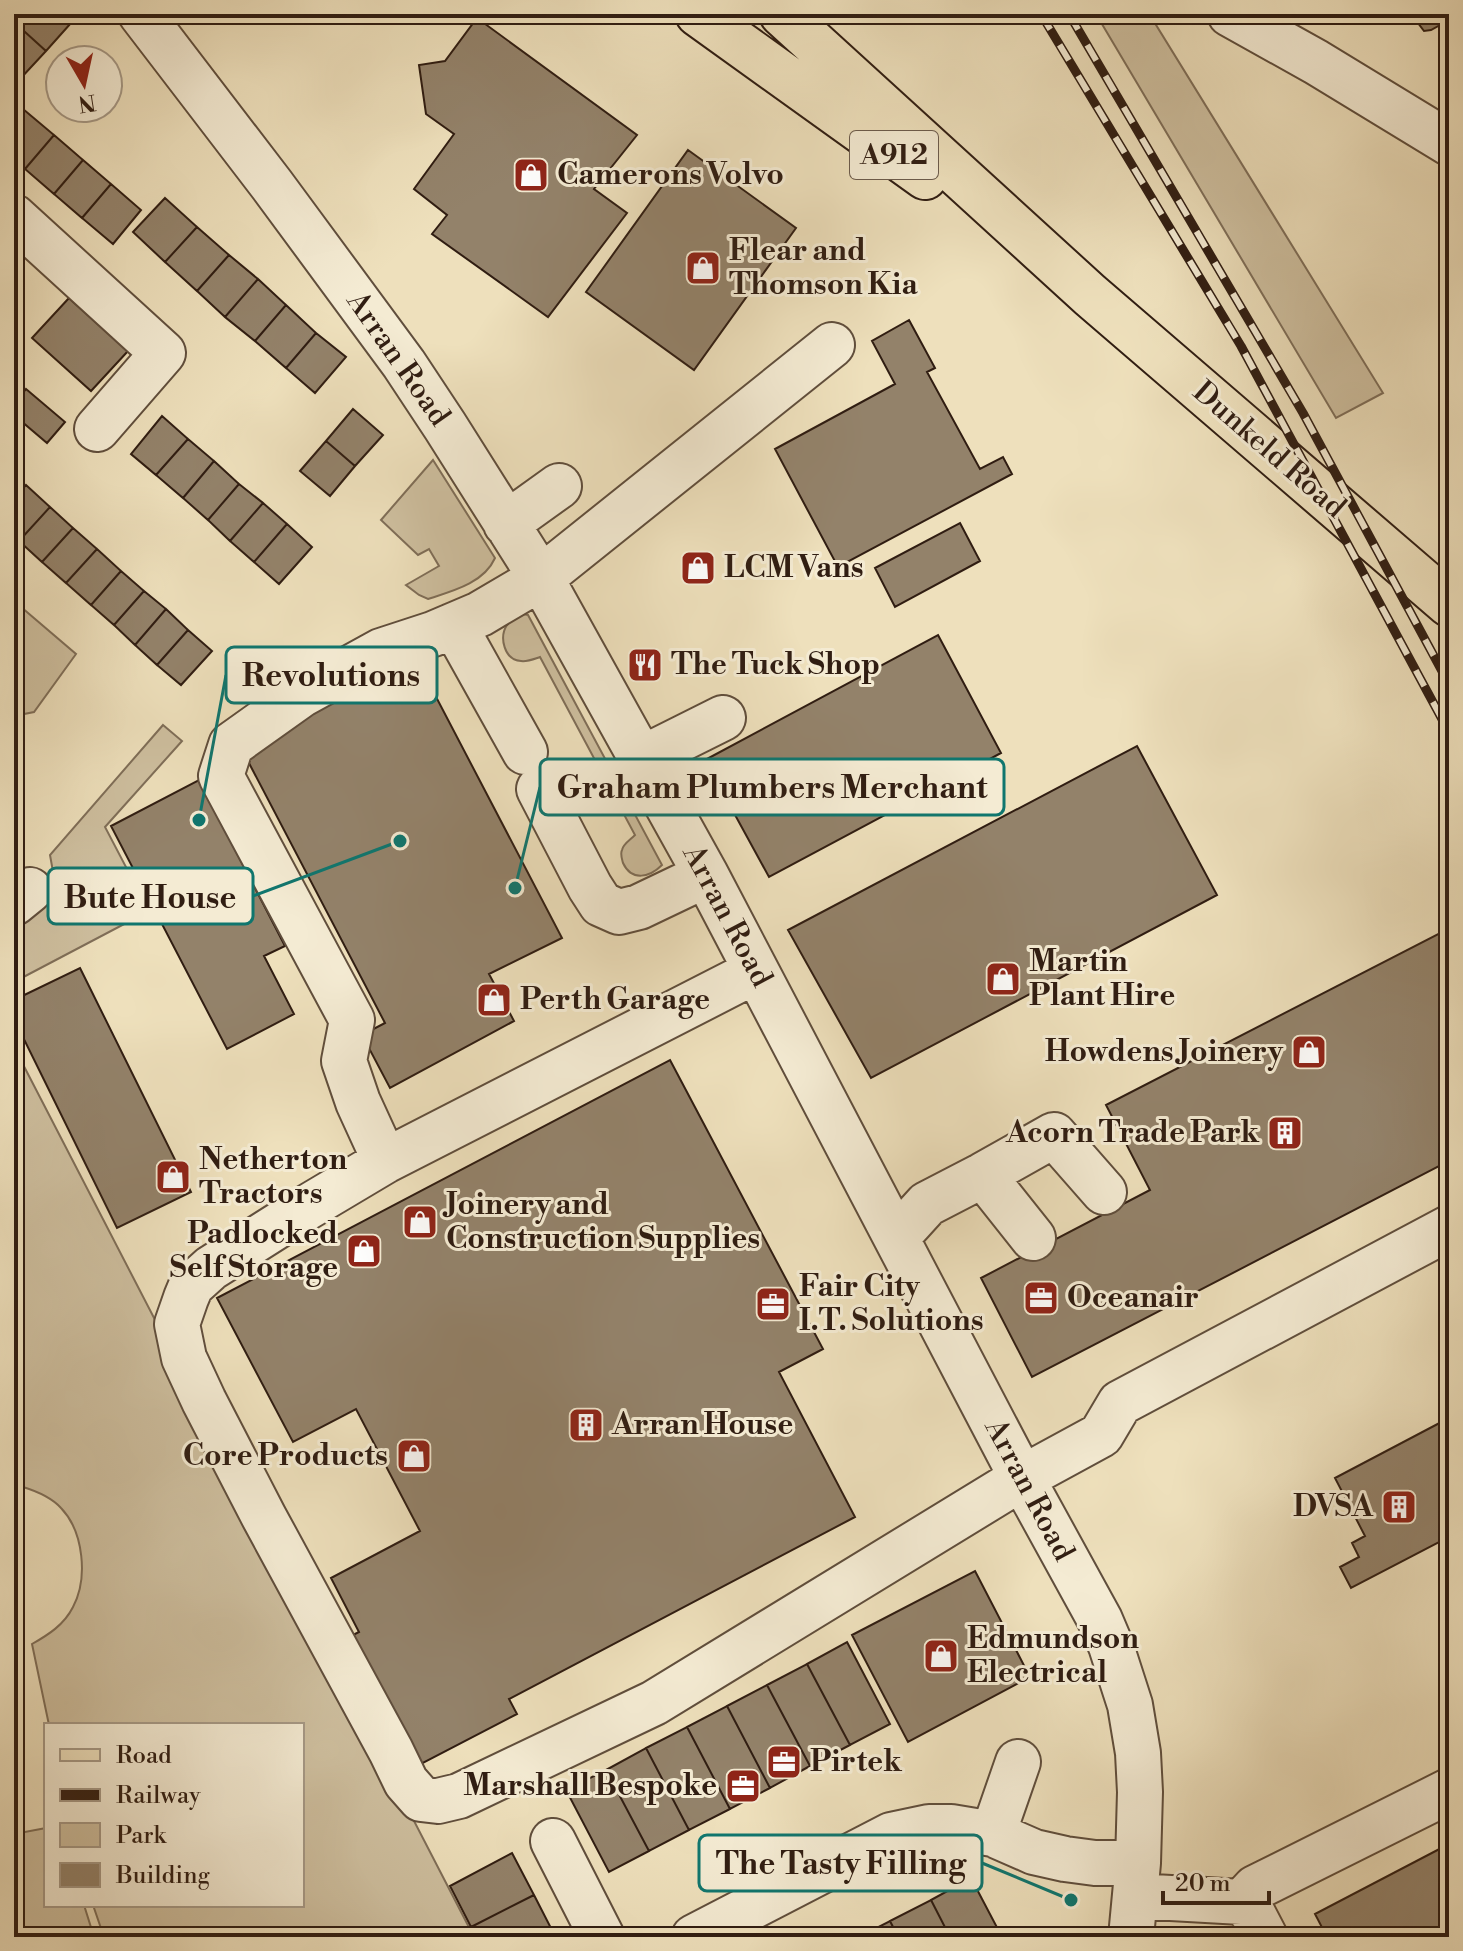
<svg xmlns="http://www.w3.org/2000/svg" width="1463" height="1951" viewBox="0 0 1463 1951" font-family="'Libre Bodoni',serif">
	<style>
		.green { fill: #cebf9f; stroke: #7f6e58; stroke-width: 2 }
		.building { fill: #93826a; stroke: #301d12; stroke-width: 2 }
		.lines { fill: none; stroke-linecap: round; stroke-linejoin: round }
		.minor-casing { stroke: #604e3c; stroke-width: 48 }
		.major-casing { stroke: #301d12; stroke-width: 48 }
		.minor { stroke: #f4ebd3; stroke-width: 44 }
		.major { stroke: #eee0bc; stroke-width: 44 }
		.rail-casing { stroke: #301d12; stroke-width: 9 }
		.rail { stroke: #f4ebd3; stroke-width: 6; stroke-dasharray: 18; stroke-linecap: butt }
		.labels { text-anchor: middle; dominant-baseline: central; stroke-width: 6; stroke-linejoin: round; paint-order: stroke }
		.shield { fill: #f4ebd3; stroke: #6b5b4c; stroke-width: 2 }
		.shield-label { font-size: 28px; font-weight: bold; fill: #301d12 }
		.poi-label { font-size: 30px; font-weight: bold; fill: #301d12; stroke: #f4ebd3; text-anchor: start }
		.street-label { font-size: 30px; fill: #301d12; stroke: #f4ebd3 }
		.leader { fill: none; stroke: #0f766e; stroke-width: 3 }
		.callout-dot { fill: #0f766e; stroke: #f4ebd3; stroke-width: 3 }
		.callout { fill: #f4ebd3; stroke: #0f766e; stroke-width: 3 }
		.callout-label { font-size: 32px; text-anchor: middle; font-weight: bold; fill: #301d12 }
	</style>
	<rect width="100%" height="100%" fill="#eee0bc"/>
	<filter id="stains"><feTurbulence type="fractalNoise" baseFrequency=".0025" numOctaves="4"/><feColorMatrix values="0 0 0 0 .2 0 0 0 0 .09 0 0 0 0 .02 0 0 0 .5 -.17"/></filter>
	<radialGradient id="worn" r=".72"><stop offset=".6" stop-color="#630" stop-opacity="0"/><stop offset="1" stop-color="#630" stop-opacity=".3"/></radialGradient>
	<!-- green -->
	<path class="green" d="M1096,14h67l-10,6 230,373 -47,25z
		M433,460l62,98c-11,25 -42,33 -67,41l-9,-4 -13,-10 33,-19 -10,-17 -11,6 -37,-35z
		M14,601l62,53 -42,58 -20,4z
		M523,614l5,1 134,250c-12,12 -30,17 -39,-2 -1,-4 -3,-9 -1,-13 1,-6 8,-10 13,-15l-95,-178c-6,2 -13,5 -19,4 -17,-1 -22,-24 -14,-36 3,-6 10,-8 16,-11z
		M163,725l19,16 -77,86 44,84 -135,71v-54l43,-34 -7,-39z
		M14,1047l460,890h-370l-11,-32h209v-180h-253l-17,-81c16,-9 32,-19 41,-37 15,-28 11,-75 -12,-99 -9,-10 -25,-17 -38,-21l-9,-44z
		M46,1828v77h38l10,32h-80v-103z"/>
	<!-- building -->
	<path class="building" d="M22,14h39l10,9 -25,28 -32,-29z
		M1422,14h27v6l-18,10 -7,1 -6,-8 2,-8z
		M477,18l160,117 -43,54 33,24 -79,104 -116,-83 15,-19 -33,-26 40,-55 -28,-20 -7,-49 26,-4z
		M14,22l32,29 -26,28 -6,-6z
		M23,109l31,26 -29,34 -11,-8v-41z
		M54,135l29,25 -29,34 -29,-25z
		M688,150l108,78 -102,142 -108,-78z
		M83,160l28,24 -29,34 -28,-24z
		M111,184l30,26 -28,34 -31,-26z
		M165,198l32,29 -32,35 -32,-30z
		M197,227l32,28 -32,36 -32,-29z
		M229,255l29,24 -33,38 -28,-26z
		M258,279l28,26 -31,36 -30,-24z
		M69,298l59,53 -37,40 -59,-53z
		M286,305l30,28 -30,35 -31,-27z
		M909,320l26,48 -8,4 53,97 23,-12 9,17 -174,93 -63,-118 120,-65 -23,-43z
		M316,333l30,24 -31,36 -29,-25z
		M26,389l39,33 -18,21 -33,-28v-12z
		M353,409l30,26 -28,31 -29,-25z
		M162,416l26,23 -32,36 -25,-21z
		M188,439l26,22 -31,37 -27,-23z
		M326,441l29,25 -25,30 -30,-25z
		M214,461l25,23 -31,36 -25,-22z
		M239,484l24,19 -33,38 -22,-21z
		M26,485l24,22 -31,34 -5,-4v-39z
		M263,503l24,21 -33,38 -24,-21z
		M50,507l23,21 -31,34 -23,-21z
		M960,523l20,38 -85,46 -20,-39z
		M287,524l25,23 -33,37 -25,-22z
		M73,528l24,21 -31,34 -24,-21z
		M97,549l24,22 -30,34 -25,-22z
		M121,571l23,20 -30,34 -23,-20z
		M144,591l22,18 -31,36 -21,-20z
		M166,609l22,21 -31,35 -22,-20z
		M188,630l24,21 -31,34 -24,-20z
		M938,635l63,118 -232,124 -64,-117z
		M411,649l151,289 -73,36 25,47 -124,67 -28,-53 23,-12 -146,-279z
		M647,654l9,15 -13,7 -8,-16z
		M1137,746l80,149 -346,183 -83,-148z
		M199,780l86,166 -21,10 30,58 -67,35 -116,-223z
		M1446,930l3,5v226l-417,216 -51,-99 169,-88 -44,-85z
		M80,968l111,224 -74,36 -103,-209v-19z
		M670,1060l153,289 -44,23 76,145 -346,182 8,15 -98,51 -68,-129 8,-4 -28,-54 89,-47 -64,-122 -63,33 -76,-144z
		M1449,1418v119l-98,51 -11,-21 19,-10 -7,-14 13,-7 -30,-58z
		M975,1571l55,106 -122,65 -56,-107z
		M847,1642l43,82 -40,21 -43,-81z
		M807,1664l43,81 -40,21 -43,-81z
		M767,1685l43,81 -40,22 -43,-82z
		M727,1706l43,82 -40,21 -43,-82z
		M687,1727l43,82 -41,21 -43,-82z
		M646,1748l43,82 -40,21 -43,-81z
		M606,1770l43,81 -40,21 -43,-82z
		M1449,1844v93h-122l-12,-23z
		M512,1853l22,42 -63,32 -21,-41z
		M971,1878l31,59h-52l-19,-37z
		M534,1895l21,41 -79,1 -5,-10z
		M931,1900l19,37h-52l-8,-16z
		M890,1921l8,16h-39z"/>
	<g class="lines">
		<defs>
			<path id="minor" d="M141,14l131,171 132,179 41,62 96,152 165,297 316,603 78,142 11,26 19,59 8,48 2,39 -2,71 -7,74
				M1230,14l86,48 133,81
				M14,217l149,136 -66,76
				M506,524l53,-38
				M454,625l71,127
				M641,759l82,-41
				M539,789l51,98 11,17 18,8 20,-5 67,-32
				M14,903l16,-13
				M756,971l-371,190 -84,50 -90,57 -20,18 -5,12 -9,26 7,34 20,43 60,116 127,234 15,31 15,17 17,2 21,-5 195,-93 368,-225 79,-43 19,-32 329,-175
				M385,1161l-27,-59 -14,-41 8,-41 -131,-244 10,-31 70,-50 80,-44 52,-17 47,-20 61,-36 291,-233
				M983,1175l50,63
				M897,1237l30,-33 56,-29 71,-40 50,57
				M993,1834l25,-72
				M553,1841l49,96
				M1135,1896l107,6 10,10 13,25
				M1242,1902l13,-14 194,-97
				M694,1937l197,-102 38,-8h22l42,7 41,18 31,7 30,4h43"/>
			<path id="major" d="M698,14l227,163
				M782,14l308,281 359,309"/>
		</defs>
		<!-- minor casing -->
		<use href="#minor" class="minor-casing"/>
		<!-- major casing -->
		<use href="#major" class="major-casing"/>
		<!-- minor -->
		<use href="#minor" class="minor"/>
		<!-- major -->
		<use href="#major" class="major"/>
		<defs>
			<path id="rail" d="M1041,14l200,332 208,386
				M1069,14l234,399 146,271"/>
		</defs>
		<!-- rail casing -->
		<use href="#rail" class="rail-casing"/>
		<!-- rail -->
		<use href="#rail" class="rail"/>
	</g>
	<!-- icons -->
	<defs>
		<symbol id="shop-square" viewBox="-11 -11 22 22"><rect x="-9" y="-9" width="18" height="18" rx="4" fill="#8f2418" stroke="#f4ebd3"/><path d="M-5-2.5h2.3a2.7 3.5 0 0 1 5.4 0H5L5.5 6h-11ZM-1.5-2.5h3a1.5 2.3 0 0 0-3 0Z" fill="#fff"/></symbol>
		<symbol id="restaurant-square" viewBox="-11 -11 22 22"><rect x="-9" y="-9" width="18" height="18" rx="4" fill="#8f2418" stroke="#f4ebd3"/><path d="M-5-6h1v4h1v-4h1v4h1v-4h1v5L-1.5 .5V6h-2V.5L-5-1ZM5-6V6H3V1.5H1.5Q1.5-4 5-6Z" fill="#fff"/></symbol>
		<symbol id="building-square" viewBox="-11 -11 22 22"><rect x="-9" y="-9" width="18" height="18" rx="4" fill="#8f2418" stroke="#f4ebd3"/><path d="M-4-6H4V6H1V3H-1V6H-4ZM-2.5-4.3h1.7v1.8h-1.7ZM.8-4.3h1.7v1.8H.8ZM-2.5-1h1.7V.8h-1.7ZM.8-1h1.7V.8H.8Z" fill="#fff"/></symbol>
		<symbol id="office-square" viewBox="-11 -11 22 22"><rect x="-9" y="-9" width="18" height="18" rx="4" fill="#8f2418" stroke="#f4ebd3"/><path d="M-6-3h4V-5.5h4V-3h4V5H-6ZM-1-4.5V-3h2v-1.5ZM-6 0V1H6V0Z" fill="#fff"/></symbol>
	</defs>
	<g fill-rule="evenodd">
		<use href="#shop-square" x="511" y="155" width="40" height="40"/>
		<use href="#shop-square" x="683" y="248" width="40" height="40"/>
		<use href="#shop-square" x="678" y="548" width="40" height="40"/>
		<use href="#restaurant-square" x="625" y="645" width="40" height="40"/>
		<use href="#shop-square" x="983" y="959" width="40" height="40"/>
		<use href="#shop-square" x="474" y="980" width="40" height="40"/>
		<use href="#shop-square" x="1289" y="1032" width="40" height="40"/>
		<use href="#building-square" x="1265" y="1113" width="40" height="40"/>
		<use href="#shop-square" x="153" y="1157" width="40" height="40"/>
		<use href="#shop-square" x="400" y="1202" width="40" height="40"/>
		<use href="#shop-square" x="344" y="1231" width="40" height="40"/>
		<use href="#office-square" x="1021" y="1278" width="40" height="40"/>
		<use href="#office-square" x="753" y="1284" width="40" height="40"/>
		<use href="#building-square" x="566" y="1405" width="40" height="40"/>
		<use href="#shop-square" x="394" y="1436" width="40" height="40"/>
		<use href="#building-square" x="1379" y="1487" width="40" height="40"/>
		<use href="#shop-square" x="921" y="1636" width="40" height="40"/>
		<use href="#office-square" x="764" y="1742" width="40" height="40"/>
		<use href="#office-square" x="723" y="1766" width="40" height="40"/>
	</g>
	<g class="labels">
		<!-- shield labels -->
		<rect class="shield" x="850" y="131" width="88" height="48" rx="6"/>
		<g class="shield-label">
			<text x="894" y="155">A912</text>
		</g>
		<!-- poi labels -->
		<g class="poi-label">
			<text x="557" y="175">Camerons Volvo</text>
			<text x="729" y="251">Flear and<tspan x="729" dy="34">Thomson Kia</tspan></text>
			<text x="724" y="568">LCM Vans</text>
			<text x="671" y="665">The Tuck Shop</text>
			<text x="1029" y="962">Martin<tspan x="1029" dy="34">Plant Hire</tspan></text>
			<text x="520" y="1000">Perth Garage</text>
			<text x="1283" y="1052" text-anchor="end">Howdens Joinery</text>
			<text x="1259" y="1133" text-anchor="end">Acorn Trade Park</text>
			<text x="199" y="1160">Netherton<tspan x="199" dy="34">Tractors</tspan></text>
			<text x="446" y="1205">Joinery and<tspan x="446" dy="34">Construction Supplies</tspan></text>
			<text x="338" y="1234" text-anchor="end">Padlocked<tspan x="338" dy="34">Self Storage</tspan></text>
			<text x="799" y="1287">Fair City<tspan x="799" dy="34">I.T. Solutions</tspan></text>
			<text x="1067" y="1298">Oceanair</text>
			<text x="612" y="1425">Arran House</text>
			<text x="388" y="1456" text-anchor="end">Core Products</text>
			<text x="1373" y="1507" text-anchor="end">DVSA</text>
			<text x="967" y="1639">Edmundson<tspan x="967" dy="34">Electrical</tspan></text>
			<text x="810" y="1762">Pirtek</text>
			<text x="717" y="1786" text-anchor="end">Marshall Bespoke</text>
		</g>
		<!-- street labels -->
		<g class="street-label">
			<text transform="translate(398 359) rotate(55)">Arran Road</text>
			<text transform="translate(1269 450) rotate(41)">Dunkeld Road</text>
			<text transform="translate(727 916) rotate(62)">Arran Road</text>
			<text transform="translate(1029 1490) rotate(62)">Arran Road</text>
		</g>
	</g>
	<!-- callouts -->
	<path class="leader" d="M199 820L226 675M515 888L540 787M400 841L253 896M1071 1900L982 1863"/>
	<g class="callout-dot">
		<circle cx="199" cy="820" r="8"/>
		<circle cx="515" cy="888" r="8"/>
		<circle cx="400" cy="841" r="8"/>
		<circle cx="1071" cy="1900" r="8"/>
	</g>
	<g class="callout">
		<rect x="226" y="647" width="211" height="56" rx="8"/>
		<rect x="540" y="759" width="464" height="56" rx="8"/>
		<rect x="48" y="868" width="205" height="56" rx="8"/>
		<rect x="699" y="1835" width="283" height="56" rx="8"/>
	</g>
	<g class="callout-label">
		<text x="331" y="686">Revolutions</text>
		<text x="772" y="798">Graham Plumbers Merchant</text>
		<text x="150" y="908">Bute House</text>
		<text x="841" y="1874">The Tasty Filling</text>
	</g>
	<!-- margin -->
	<rect width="1463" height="1951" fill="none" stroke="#eee0bc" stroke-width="48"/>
	<rect x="16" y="16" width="1431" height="1919" fill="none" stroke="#301d12" stroke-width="4"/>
	<rect x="24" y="24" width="1415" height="1903" fill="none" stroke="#301d12" stroke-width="2"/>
	<!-- legend -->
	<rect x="44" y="1723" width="260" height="184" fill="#f4ebd3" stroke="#a69986" stroke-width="2"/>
	<rect x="60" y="1749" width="40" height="12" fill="#eee0bc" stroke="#a69986" stroke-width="2"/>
	<text x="116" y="1763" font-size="24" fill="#301d12">Road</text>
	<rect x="60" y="1789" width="40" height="12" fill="#301d12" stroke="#a69986" stroke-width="2"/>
	<text x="116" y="1803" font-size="24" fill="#301d12">Railway</text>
	<rect x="60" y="1823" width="40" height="24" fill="#cebf9f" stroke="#a69986" stroke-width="2"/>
	<text x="116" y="1843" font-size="24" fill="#301d12">Park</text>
	<rect x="60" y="1863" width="40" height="24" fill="#93826a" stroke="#a69986" stroke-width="2"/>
	<text x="116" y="1883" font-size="24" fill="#301d12">Building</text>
	<!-- north arrow -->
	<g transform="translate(84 84) rotate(171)"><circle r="38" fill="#f4ebd3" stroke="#a69986" stroke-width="2"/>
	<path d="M0-6L14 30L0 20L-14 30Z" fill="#8f2418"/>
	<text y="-12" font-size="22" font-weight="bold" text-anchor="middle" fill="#301d12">N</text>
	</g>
	<!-- scale -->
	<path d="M1163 1891v12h106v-12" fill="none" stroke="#301d12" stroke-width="4"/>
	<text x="1175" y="1891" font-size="24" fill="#301d12" stroke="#f4ebd3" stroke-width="6" paint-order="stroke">20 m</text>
	<rect width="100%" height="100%" filter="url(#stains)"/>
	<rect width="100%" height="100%" fill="url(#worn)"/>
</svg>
